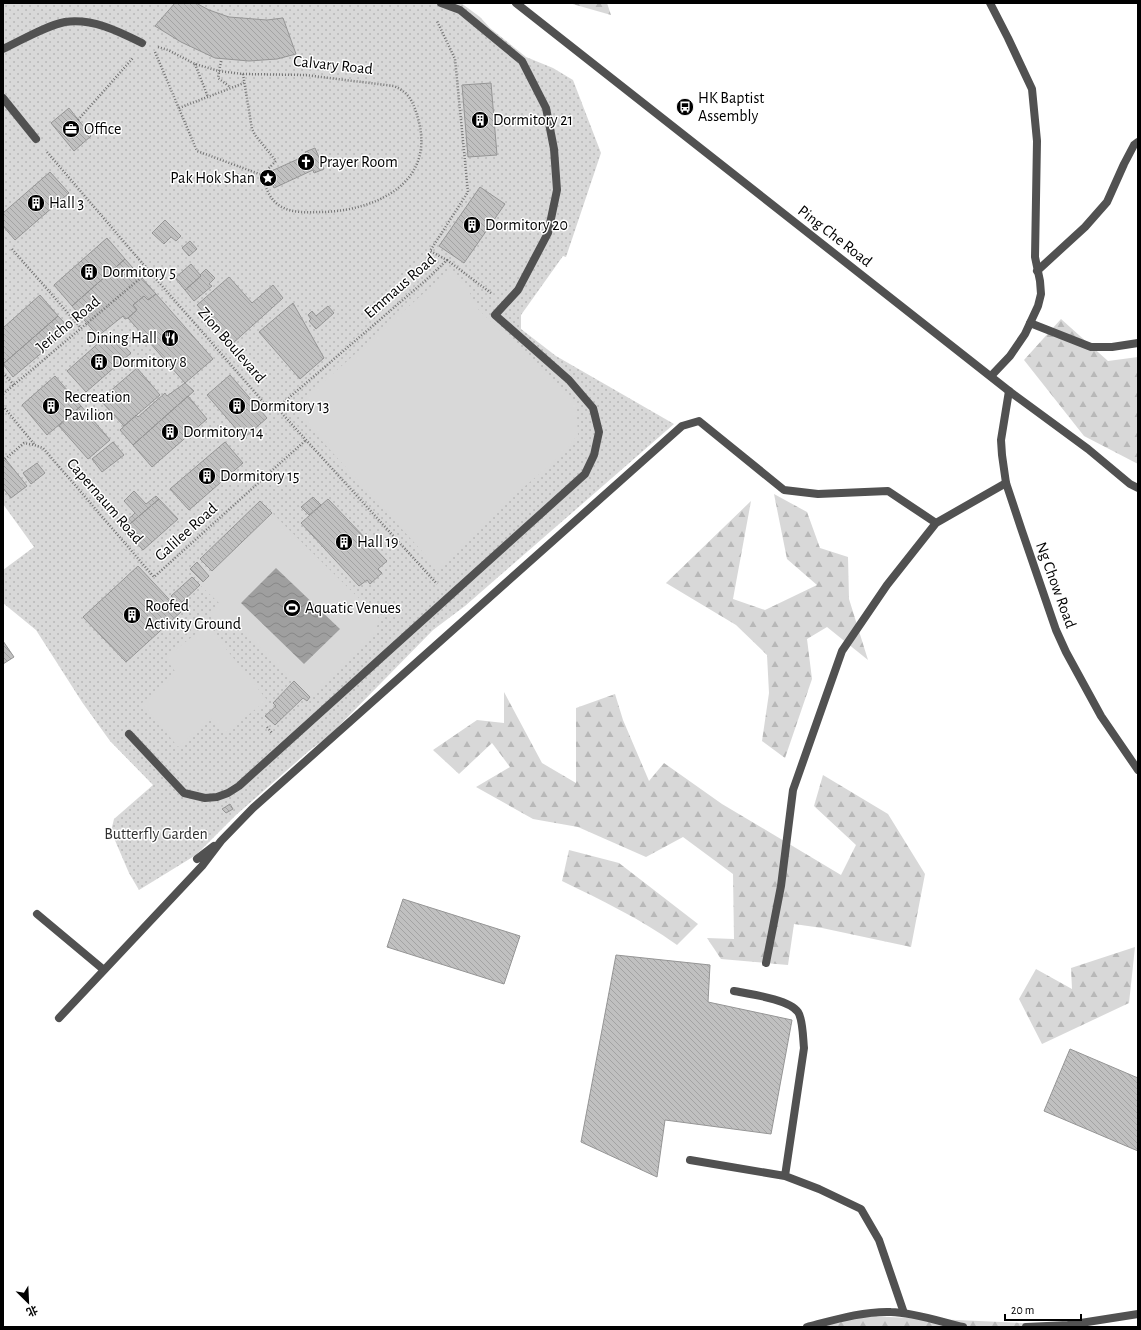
<svg xmlns="http://www.w3.org/2000/svg" width="1141" height="1330" viewBox="0 0 1141 1330" font-family="'Alegreya Sans','Noto Sans SC',sans-serif">
	<style>
		.green { fill: url(#green-dots) }
		.forest { fill: url(#forest-firs) }
		.pitch { fill: #d8d8d8 }
		.water { fill: url(#water-waves) }
		.building { fill: url(#building-back-hatch); stroke: #959595 }
		.lines { fill: none; stroke-linecap: round; stroke-linejoin: round }
		.path { stroke: #737373; stroke-width: 2.5; stroke-dasharray: 1 2; stroke-linecap: butt }
		.service { stroke: #515151; stroke-width: 8 }
		.minor { stroke: #515151; stroke-width: 8 }
		.tertiary { stroke: #515151; stroke-width: 8 }
		.labels { text-anchor: middle; dominant-baseline: central; stroke-width: 3; stroke-linejoin: round; paint-order: stroke }
		.street-label { font-size: 16px; fill: #000; stroke: #fff }
		.poi-label { font-size: 16px; fill: #000; stroke: #fff; text-anchor: start }
		.park-label { font-size: 16px; fill: #2f2f2f; stroke: #fff }
	</style>
	<defs>
		<pattern id="green-dots" width="8" height="8" patternUnits="userSpaceOnUse"><rect width="8" height="8" fill="#d8d8d8"/><path d="M2 2h.1M6 6h.1" fill="none" stroke="#b8b8b8" stroke-width="1.8" stroke-linecap="round"/></pattern>
		<pattern id="forest-firs" width="22" height="20" patternUnits="userSpaceOnUse"><rect width="22" height="20" fill="#d8d8d8"/><path d="M5 1l3.5 6h-7zM16 11l3.5 6h-7z" fill="#b8b8b8"/></pattern>
		<pattern id="water-waves" width="16" height="10" patternUnits="userSpaceOnUse"><rect width="16" height="10" fill="#9f9f9f"/><path d="M0 5q4-4 8 0t8 0" fill="none" stroke="#878787"/></pattern>
		<pattern id="building-back-hatch" width="6" height="6" patternUnits="userSpaceOnUse"><rect width="6" height="6" fill="#c0c0c0"/><path d="M-1 5l2 2M0 0l6 6M5-1l2 2" fill="none" stroke="#a3a3a3"/></pattern>
	</defs>
	<rect width="100%" height="100%" fill="#fff"/>
	<!-- green -->
	<path class="green" d="M3,3h458l19,14 10,11 36,29 27,11 20,12 28,73 -35,104 -3,-1 -42,59v14l35,27 118,68 -209,182 -32,24 -105,107 -18,13 -74,65 -40,40 -57,35 -10,-17 -18,-42 3,-12 39,-34 -43,-44 -28,-39 -46,-72 -33,-27v-33l31,-23 -31,-43z"/>
	<!-- forest -->
	<path class="forest" d="M569,3h38l4,12z
		M1061,319l47,42 30,-4v107l-54,-28 -60,-76z
		M774,494l33,18 13,36 28,9 1,42 19,61 -41,-33 -20,12 5,40 -27,79 -23,-17 7,-48 -2,-38 -31,-30 -70,-42 85,-82 -18,98 32,11 52,-25 -30,-26z
		M504,692l38,71 34,20v-75l39,-14 8,26 26,61 15,-18 58,41 119,71 15,-30 -42,-39 9,-31 65,39 37,60 -14,73 -89,-19 -28,-4 -6,41 -67,-6 -14,-21 27,1 -1,-65 -50,-37 -37,20 -68,-30 -45,-8 -57,-32 34,-20 -18,-24 -33,31 -26,-24 44,-30 27,3z
		M569,850l50,13 79,61 -21,21c-36,-26 -76,-45 -115,-64z
		M1135,947l-6,56 -87,41 -23,-45 17,-30 36,20 -1,-21z
		M867,1316l201,9 2,2h-258z"/>
	<!-- pitch -->
	<path class="pitch" d="M451,269l19,24 8,16 98,95 2,31 -24,27 -41,34 -74,74 -146,-161z
		M272,513l108,106 -8,19 -59,59h-3l-72,-71 -14,1 -14,-14 9,-10 -19,-18 9,-9 -1,-1z
		M207,625l60,75 -42,33 -13,-15 -34,29 -36,-44 35,-29 -12,-16z"/>
	<!-- water -->
	<path class="water" d="M276,568l64,61 -36,35 -63,-61z"/>
	<!-- building -->
	<path class="building" d="M175,3h21l13,7 20,7 38,3 16,-2 13,36 -19,5 -28,2 -34,-3 -34,-16 -26,-16z
		M491,83l6,72 -29,2 -6,-72z
		M69,108l22,28 -17,15 -23,-28z
		M315,148l9,21 -10,4 -1,-3 -39,18 -7,-15 40,-18 -2,-3z
		M50,172l19,21 -54,47 -12,-14v-13z
		M480,187l25,17 -41,59 -25,-17z
		M165,220l16,16 -5,5 -5,-4 -7,7 -12,-11z
		M107,238l18,21 -53,47 -18,-21z
		M190,241l7,8 -8,7 -7,-8z
		M125,259l31,35 -8,6 -4,-4 -11,9 4,5 -9,8 -3,1 -2,-3 -25,20 -26,-30z
		M191,264l10,12 -16,14 -10,-12z
		M206,269l9,9 -6,6 3,2 -18,15 -9,-11 16,-14 -1,-1z
		M229,277l23,26 21,-18 10,13 -51,46 -35,-39z
		M156,294l57,65 -28,24 -57,-65 9,-8 -4,-5 11,-9 4,4z
		M40,295l18,21 -55,48v-36z
		M293,303l31,55 -24,21 -41,-47z
		M328,306l6,7 -18,16 -7,-8 2,-2 -3,-4 4,-4 4,5z
		M58,316l12,13 -57,48 -10,-13z
		M111,332l20,21 -45,39 -19,-21z
		M137,368l23,27 -36,31 -24,-26z
		M230,375l37,43 -23,20 -37,-43z
		M55,376l26,30 -34,29 -25,-30z
		M185,383l9,8 -61,54 -13,-15 16,-15 2,2 27,-24 2,3z
		M188,396l19,23 -55,48 -19,-22z
		M81,406l29,34 -22,19 -29,-33z
		M113,442l11,13 -22,17 -10,-13z
		M225,442l18,21 -54,47 -19,-21z
		M3,456l24,30 -16,12 -8,-10z
		M37,463l8,10 -14,11 -8,-11z
		M134,491l12,13 10,-8 3,3 -35,30 -3,-3 14,-13 -11,-12z
		M313,497l8,8 -12,10 -8,-8z
		M159,499l19,20 -35,31 -19,-21z
		M328,499l59,62 -9,8 4,4 -12,11 -3,-4 -8,6 -58,-63z
		M260,501l12,12 -60,58 -12,-12z
		M197,562l12,14 -6,6 -13,-13z
		M138,566l43,46 -55,50 -43,-45z
		M192,577l8,8 -20,19 -9,-8z
		M3,641l11,16 -11,7z
		M294,681l16,16 -3,4 -4,-3 -28,27 -10,-9 11,-10 -3,-3z
		M230,804l3,5 -7,4 -4,-4z
		M403,899l117,37 -16,48 -117,-37z
		M616,955l94,10 -2,37 84,18 -21,114 -106,-14 -8,57 -76,-35z
		M1070,1049l68,29v73l-94,-40z"/>
	<g class="lines">
		<!-- path -->
		<path class="path" d="M158,47l10,3 27,14 24,7 24,3 62,1 89,11c18,8 20,19 25,36 15,62 -44,88 -95,90 -15,0 -31,2 -44,-6 -11,-7 -15,-20 -18,-31
			M155,52l42,99 65,24
			M221,61l-3,17 12,9
			M195,64l13,33
			M243,74l9,55 3,6 21,26 -14,14
			M179,108l65,-25
			M78,120l55,-62
			M47,152l102,119 123,141 5,-4 160,176
			M12,249l69,79
			M447,260l44,33
			M3,373l11,12
			M3,394l146,-123
			M3,406l31,38
			M277,408l149,-128 21,-20 -17,-9 38,-59 -13,-133 -18,-38
			M5,459l19,-16 10,2 9,3 111,129 152,-137
			M267,727l5,6"/>
		<!-- service -->
		<path class="service" d="M3,49c19,-9 42,-23 62,-27 27,-4 53,9 77,21
			M3,98l33,41
			M1037,271l48,-44 22,-25 17,-38 10,-19 4,-3
			M1030,323l61,24h21l26,-4
			M129,734l55,59 21,5 12,-1 11,-4 11,-7 346,-312 9,-19 5,-23 -6,-24 -24,-28 -74,-65 23,-25 30,-57 9,-43 -3,-41 -8,-41 -24,-47 -62,-51 -19,-7
			M197,859l17,-13
			M37,914l67,56
			M766,963l15,-77 12,-96 49,-139 45,-66 49,-62 70,-40
			M734,991c15,3 55,8 64,21 5,7 5,27 6,36l-19,128
			M59,1018l143,-152 19,-25 32,-33 429,-382 17,-5 85,69 34,4 70,-3 48,32
			M690,1160l95,16 34,13 42,20 18,31 25,73"/>
		<!-- minor -->
		<path class="minor" d="M990,3l18,35 24,51 5,52 -2,116 5,24 1,13 -3,12 -13,28 -15,22 -19,20
			M1009,391l-8,49 1,15 4,28 16,48 34,99 10,22 35,64 37,54
			M807,1327c27,-7 56,-16 84,-15 20,0 51,10 72,15
			M1026,1327l42,-2 70,-11"/>
		<!-- tertiary -->
		<path class="tertiary" d="M516,3l493,388 79,58 42,35 8,4"/>
	</g>
	<!-- icons -->
	<defs>
		<symbol id="bus-disc" viewBox="-11 -11 22 22"><circle r="9.5" fill="#000" stroke="#fff"/><path d="M-5-6H5V4H4V6H2V4H-2V6H-4V4H-5ZM-3.5-4V0h7V-4ZM-3.5 1.2v1.5H-2V1.2ZM2 1.2v1.5H3.5V1.2Z" fill="#fff"/></symbol>
		<symbol id="building-disc" viewBox="-11 -11 22 22"><circle r="9.5" fill="#000" stroke="#fff"/><path d="M-4-6H4V6H1V3H-1V6H-4ZM-2.5-4.3h1.7v1.8h-1.7ZM.8-4.3h1.7v1.8H.8ZM-2.5-1h1.7V.8h-1.7ZM.8-1h1.7V.8H.8Z" fill="#fff"/></symbol>
		<symbol id="office-disc" viewBox="-11 -11 22 22"><circle r="9.5" fill="#000" stroke="#fff"/><path d="M-6-3h4V-5.5h4V-3h4V5H-6ZM-1-4.5V-3h2v-1.5ZM-6 0V1H6V0Z" fill="#fff"/></symbol>
		<symbol id="church-disc" viewBox="-11 -11 22 22"><circle r="9.5" fill="#000" stroke="#fff"/><path d="M-1.2-6h2.4v3.5h3.3v2.4h-3.3V6h-2.4V-.1h-3.3v-2.4h3.3Z" fill="#fff"/></symbol>
		<symbol id="sight-disc" viewBox="-11 -11 22 22"><circle r="9.5" fill="#000" stroke="#fff"/><path d="M0-6L1.8-2.2L6-1.7L2.9 1.2L3.7 5.4L0 3.3L-3.7 5.4L-2.9 1.2L-6-1.7L-1.8-2.2Z" fill="#fff"/></symbol>
		<symbol id="restaurant-disc" viewBox="-11 -11 22 22"><circle r="9.5" fill="#000" stroke="#fff"/><path d="M-5-6h1v4h1v-4h1v4h1v-4h1v5L-1.5 .5V6h-2V.5L-5-1ZM5-6V6H3V1.5H1.5Q1.5-4 5-6Z" fill="#fff"/></symbol>
		<symbol id="stadium-disc" viewBox="-11 -11 22 22"><circle r="9.5" fill="#000" stroke="#fff"/><path d="M0-5a6.5 5 0 1 0 0 10a6.5 5 0 1 0 0-10ZM-3.5-1.8h7v3.6h-7Z" fill="#fff"/></symbol>
	</defs>
	<g fill-rule="evenodd">
		<use href="#bus-disc" x="675" y="97" width="20" height="20"/>
		<use href="#building-disc" x="470" y="110" width="20" height="20"/>
		<use href="#office-disc" x="61" y="119" width="20" height="20"/>
		<use href="#church-disc" x="296" y="152" width="20" height="20"/>
		<use href="#sight-disc" x="258" y="168" width="20" height="20"/>
		<use href="#building-disc" x="26" y="193" width="20" height="20"/>
		<use href="#building-disc" x="462" y="215" width="20" height="20"/>
		<use href="#building-disc" x="79" y="262" width="20" height="20"/>
		<use href="#restaurant-disc" x="160" y="328" width="20" height="20"/>
		<use href="#building-disc" x="89" y="352" width="20" height="20"/>
		<use href="#building-disc" x="41" y="396" width="20" height="20"/>
		<use href="#building-disc" x="227" y="396" width="20" height="20"/>
		<use href="#building-disc" x="160" y="422" width="20" height="20"/>
		<use href="#building-disc" x="197" y="466" width="20" height="20"/>
		<use href="#building-disc" x="334" y="532" width="20" height="20"/>
		<use href="#stadium-disc" x="282" y="598" width="20" height="20"/>
		<use href="#building-disc" x="122" y="605" width="20" height="20"/>
	</g>
	<g class="labels">
		<!-- street labels -->
		<g class="street-label">
			<text transform="translate(333 65) rotate(6)">Calvary Road</text>
			<text transform="translate(835 236) rotate(38)">Ping Che Road</text>
			<text transform="translate(400 286) rotate(-41)">Emmaus Road</text>
			<text transform="translate(68 324) rotate(-40)">Jericho Road</text>
			<text transform="translate(232 345) rotate(49)">Zion Boulevard</text>
			<text transform="translate(105 501) rotate(49)">Capernaum Road</text>
			<text transform="translate(186 532) rotate(-42)">Galilee Road</text>
			<text transform="translate(1056 585) rotate(70)">Ng Chow Road</text>
		</g>
		<!-- poi labels -->
		<g class="poi-label">
			<text x="698" y="98">HK Baptist<tspan x="698" dy="18">Assembly</tspan></text>
			<text x="493" y="120">Dormitory 21</text>
			<text x="84" y="129">Office</text>
			<text x="319" y="162">Prayer Room</text>
			<text x="255" y="178" text-anchor="end">Pak Hok Shan</text>
			<text x="49" y="203">Hall 3</text>
			<text x="485" y="225">Dormitory 20</text>
			<text x="102" y="272">Dormitory 5</text>
			<text x="157" y="338" text-anchor="end">Dining Hall</text>
			<text x="112" y="362">Dormitory 8</text>
			<text x="64" y="397">Recreation<tspan x="64" dy="18">Pavilion</tspan></text>
			<text x="250" y="406">Dormitory 13</text>
			<text x="183" y="432">Dormitory 14</text>
			<text x="220" y="476">Dormitory 15</text>
			<text x="357" y="542">Hall 19</text>
			<text x="145" y="606">Roofed<tspan x="145" dy="18">Activity Ground</tspan></text>
			<text x="305" y="608">Aquatic Venues</text>
		</g>
		<!-- park labels -->
		<g class="park-label">
			<text x="156" y="834">Butterfly Garden</text>
		</g>
	</g>
	<!-- border -->
	<rect width="1141" height="1330" fill="none" stroke="#000000" stroke-width="8"/>
	<!-- north arrow -->
	<g transform="translate(28 1302) rotate(156)" stroke="#ffffff" stroke-width="3" paint-order="stroke">
	<path d="M0-3L7 15L0 10L-7 15Z" fill="#000000"/>
	<text y="-6" font-size="11" font-weight="bold" text-anchor="middle" fill="#000000">北</text>
	</g>
	<!-- scale -->
	<path d="M1005 1314v6h76v-6" fill="none" stroke="#000000" stroke-width="2"/>
	<text x="1011" y="1314" font-size="12" fill="#000000" stroke="#ffffff" stroke-width="3" paint-order="stroke">20 m</text>
</svg>
